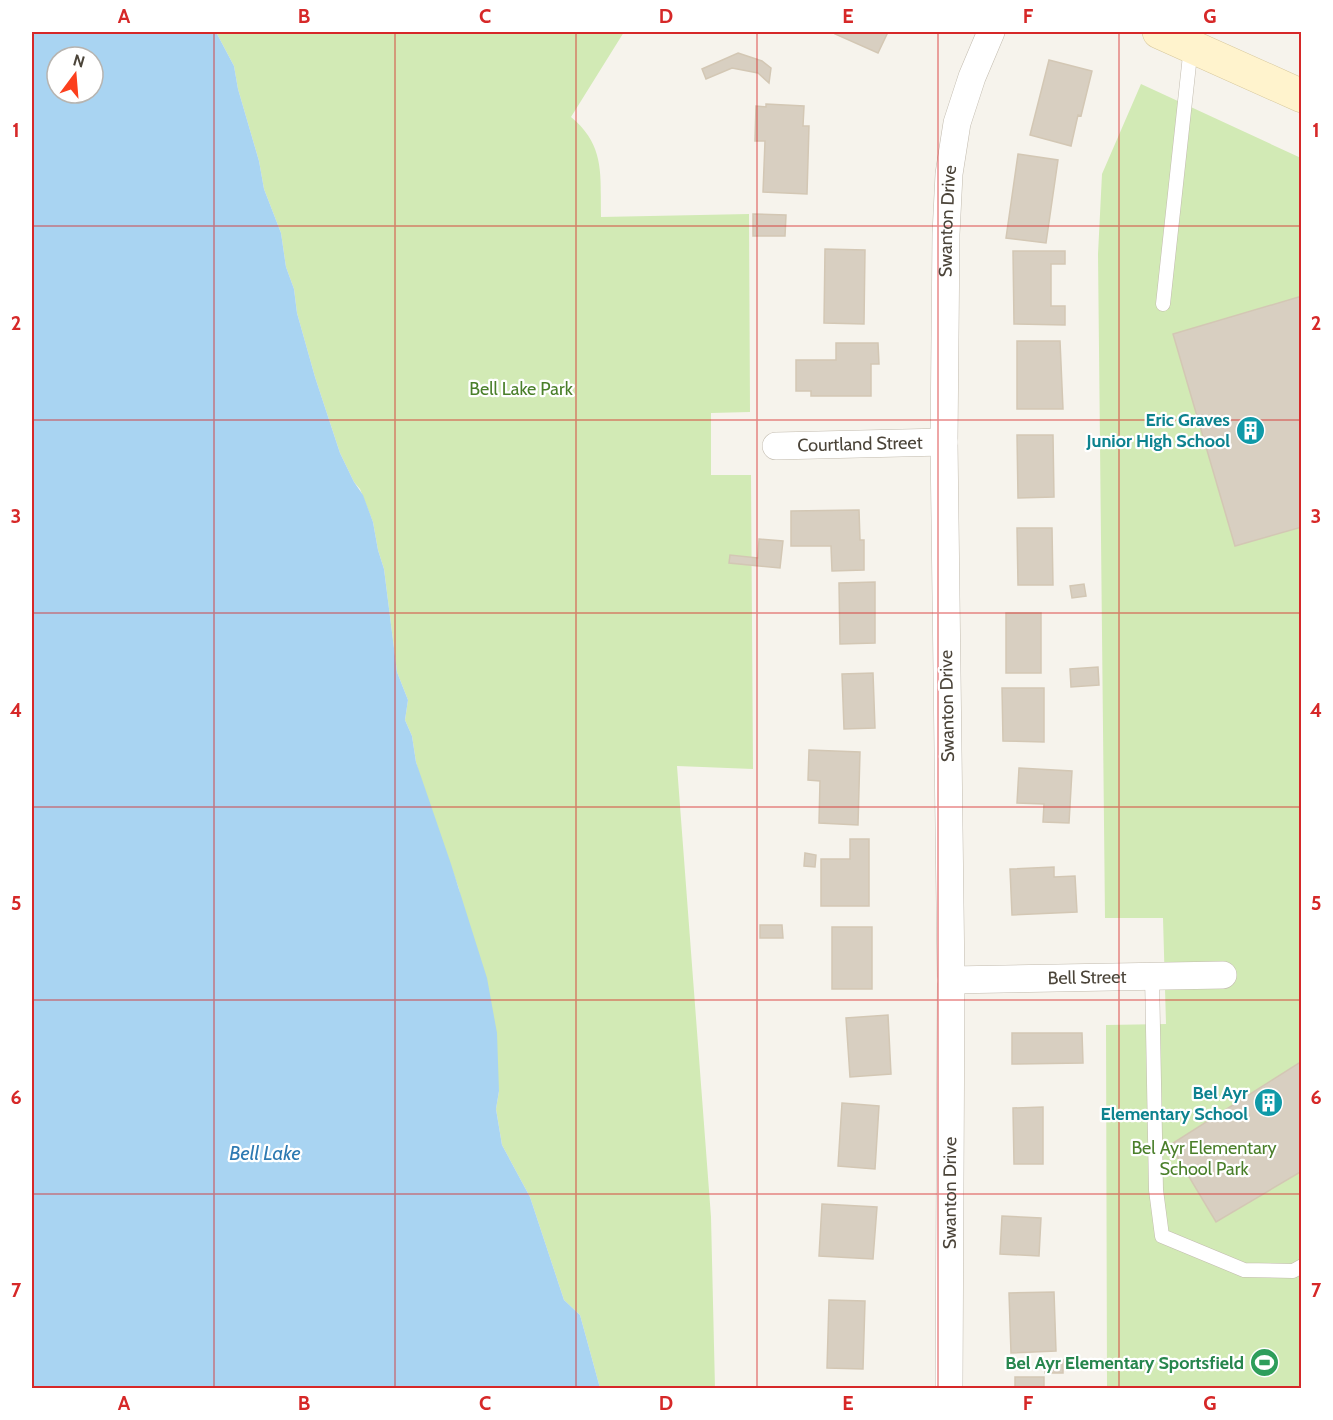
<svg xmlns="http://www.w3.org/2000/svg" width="1333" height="1420" viewBox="0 0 1333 1420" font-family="Cabin,sans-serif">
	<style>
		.green { fill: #d2eab5 }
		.water { fill: #a9d4f2; fill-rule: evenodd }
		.building { fill: #d8cfc1; stroke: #d3c7b4; stroke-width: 1.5 }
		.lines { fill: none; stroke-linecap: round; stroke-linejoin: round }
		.lane-casing { stroke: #c2bbae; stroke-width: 15 }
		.street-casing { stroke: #c2bbae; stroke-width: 28 }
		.secondary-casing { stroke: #d6c79b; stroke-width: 34 }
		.lane { stroke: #fff; stroke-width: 14 }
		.street { stroke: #fff; stroke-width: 27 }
		.secondary { stroke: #fff3cd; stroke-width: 33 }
		.grid { fill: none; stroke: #d62828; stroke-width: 1.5; stroke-opacity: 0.55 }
		.labels { text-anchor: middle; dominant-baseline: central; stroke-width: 4.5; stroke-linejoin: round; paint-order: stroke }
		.street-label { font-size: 18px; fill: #4b4439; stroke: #fff }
		.park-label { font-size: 18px; fill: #4a7f2a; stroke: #fff }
		.culture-label { font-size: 18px; font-weight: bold; fill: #0d838f; stroke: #fff; text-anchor: end }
		.leisure-label { font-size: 18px; font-weight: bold; fill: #27864d; stroke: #fff; text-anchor: end }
		.water-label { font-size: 20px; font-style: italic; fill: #2e7ab2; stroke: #fff }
		.neatline { fill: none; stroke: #d62828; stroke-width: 2 }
		.grid-label { font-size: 20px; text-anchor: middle; font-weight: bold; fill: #d62828 }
	</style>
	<rect width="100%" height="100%" fill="#f6f3ec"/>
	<!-- green -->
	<path class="green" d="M216,32h408l-53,85c35,29 29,59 30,100l148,-3 1,198 -39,1v62h40l2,294 -76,-3 34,451 4,171h-115l-20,-73 -16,-15 -34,-103 -28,-52 -6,-36 3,-18 -40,-202 -37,-105 -6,-22 -4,-26 -7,-16 3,-20 -11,-28 -13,-103 -6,-19 -5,-28 -13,-33 -6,-7 -14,-29 -25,-76 -18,-64 -3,-24 -8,-22 -5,-34 -17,-44 -5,-28 -21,-72 -4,-23z
		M1141,84l160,74v1230h-194l-1,-363 60,-1 -3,-106h-58l-7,-664 4,-80z"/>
	<!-- water -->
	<path class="water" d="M32,32h184l18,34 4,23 21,72 5,28 17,44 5,34 8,22 3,24 18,64 25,76 14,29 9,13 10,27 5,28 6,19 13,103 11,28 -3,20 7,16 4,26 35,102 36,114 10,55 2,58 -3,18 6,36 28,52 34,103 16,15 20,73h-568zM57,57h36v36h-36z"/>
	<!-- building -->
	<path class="building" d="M836,32h52l-10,21 -43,-19z
		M738,53l24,8 9,7 -2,15 -11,-10 -26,-5 -26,11 -4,-10z
		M1049,60l43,11 -11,45 -3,-1 -7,31 -41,-11z
		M766,104l38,2 -1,20h6l-2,68 -44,-2 2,-51h-10l1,-35 10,1z
		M1018,154l40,6 -12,83 -40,-5z
		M753,214l33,1 -1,21h-32z
		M825,249l40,1 -1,74 -40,-1z
		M1013,251h52v13h-14v42h14v19l-51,-1z
		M1302,296v231l-67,19 -62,-212z
		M1017,341h43l3,68h-46z
		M836,343h42l1,21h-8v32h-60v-5h-15v-31h40z
		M1017,435h36l1,62 -36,1z
		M859,510l1,30h4v30l-32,1 -1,-25h-40v-35z
		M1017,528h35l1,57h-35z
		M759,539l24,2 -3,27 -51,-5 1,-8 28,3z
		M875,582v61l-35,1 -1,-61z
		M1084,584l2,12 -14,2 -2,-12z
		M1006,613h35v60h-35z
		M1098,667l1,18 -28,2 -1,-18z
		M873,673l2,55 -31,1 -2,-55z
		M1002,688h42v54l-41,-1z
		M809,750l51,2 -2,73 -39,-2 1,-42 -12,-1z
		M1019,768l53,3 -3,52 -26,-1 1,-18 -27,-1z
		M850,839h19v67h-48v-47h29z
		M805,853l11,2 -1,12 -11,-1z
		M1054,867v10l21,-1 2,36 -65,3 -2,-46z
		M760,925h22l1,13h-23z
		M832,927h40v62h-40z
		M888,1015l3,59 -41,3 -4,-59z
		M1012,1033h70l1,30 -71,1z
		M1302,1061v110l-86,51 -46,-77z
		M842,1103l37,3 -4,63 -37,-3z
		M1043,1107v57h-29l-1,-56z
		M822,1204l55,3 -4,52 -54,-3z
		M1002,1216l39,2 -2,38 -39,-2z
		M1054,1292l2,59 -45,2 -2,-60z
		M829,1300l36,1 -2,68 -36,-1z
		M1044,1360h19v13h-18z
		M1015,1377h29v11h-29z"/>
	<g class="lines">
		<defs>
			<path id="lane" d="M1163,304l28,-258
				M1152,975l4,215 6,46 82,34 49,1 9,-5"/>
			<g id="street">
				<path id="s1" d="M776,446l168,-4"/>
				<path id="s2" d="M951,980l272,-5"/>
				<path id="s3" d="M949,1388l2,-408 -7,-538 2,-208 3,-60 8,-51 15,-46 19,-45"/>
			</g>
			<path id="secondary" d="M1159,32l143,64"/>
		</defs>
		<!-- lane casing -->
		<use href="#lane" class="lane-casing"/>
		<!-- street casing -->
		<use href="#street" class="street-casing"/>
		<!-- secondary casing -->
		<use href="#secondary" class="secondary-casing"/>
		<!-- lane -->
		<use href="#lane" class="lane"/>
		<!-- street -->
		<use href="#street" class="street"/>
		<!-- secondary -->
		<use href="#secondary" class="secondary"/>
	</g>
	<!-- grid -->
	<path class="grid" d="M214,32v1356M395,32v1356M576,32v1356M757,32v1356M938,32v1356M1119,32v1356M32,226h1270M32,420h1270M32,613h1270M32,807h1270M32,1000h1270M32,1194h1270"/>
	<!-- icons -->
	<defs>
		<symbol id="building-disc" viewBox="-11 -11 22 22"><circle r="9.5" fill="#0f9aa8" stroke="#fff"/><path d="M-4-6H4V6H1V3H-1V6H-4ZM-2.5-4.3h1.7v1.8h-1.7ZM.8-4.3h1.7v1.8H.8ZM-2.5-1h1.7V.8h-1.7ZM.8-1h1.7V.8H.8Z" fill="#fff"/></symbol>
		<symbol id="stadium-disc" viewBox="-11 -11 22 22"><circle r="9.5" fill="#2e9e5b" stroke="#fff"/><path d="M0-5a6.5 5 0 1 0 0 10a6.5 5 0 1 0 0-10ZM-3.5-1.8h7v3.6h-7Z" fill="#fff"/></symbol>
	</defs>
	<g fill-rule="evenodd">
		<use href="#building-disc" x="1234" y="414" width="33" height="33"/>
		<use href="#building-disc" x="1252" y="1086" width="33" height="33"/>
		<use href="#stadium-disc" x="1248" y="1346" width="33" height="33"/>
	</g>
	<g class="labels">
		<!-- street labels -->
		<g class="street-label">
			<text stroke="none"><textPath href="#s3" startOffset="1167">Swanton Drive</textPath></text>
			<text stroke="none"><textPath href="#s1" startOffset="84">Courtland Street</textPath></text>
			<text transform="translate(947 706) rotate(-91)">Swanton Drive</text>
			<text stroke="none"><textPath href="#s2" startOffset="136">Bell Street</textPath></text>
			<text stroke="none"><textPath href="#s3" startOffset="195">Swanton Drive</textPath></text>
		</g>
		<!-- park labels -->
		<g class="park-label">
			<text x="521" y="389">Bell Lake Park</text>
			<text x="1204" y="1148">Bel Ayr Elementary<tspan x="1204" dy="21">School Park</tspan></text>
		</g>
		<!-- culture labels -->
		<g class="culture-label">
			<text x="1230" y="420">Eric Graves<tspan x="1230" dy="21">Junior High School</tspan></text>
			<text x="1248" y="1093">Bel Ayr<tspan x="1248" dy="21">Elementary School</tspan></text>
		</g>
		<!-- leisure labels -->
		<g class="leisure-label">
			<text x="1244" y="1363">Bel Ayr Elementary Sportsfield</text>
		</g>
		<!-- water labels -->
		<g class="water-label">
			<text x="265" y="1153">Bell Lake</text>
		</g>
	</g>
	<!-- border -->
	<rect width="1333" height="1420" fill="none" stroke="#ffffff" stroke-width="66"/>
	<!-- north arrow -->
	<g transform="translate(75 75) rotate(16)"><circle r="28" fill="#ffffff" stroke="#b7b4b0" stroke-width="1.5"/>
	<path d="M0-4.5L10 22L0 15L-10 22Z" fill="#fc3f1d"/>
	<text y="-9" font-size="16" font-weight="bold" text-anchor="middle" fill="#4b4439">N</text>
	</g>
	<rect x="33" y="33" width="1267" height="1354" class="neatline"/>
	<g class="grid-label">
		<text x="124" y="23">A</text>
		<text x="304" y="23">B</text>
		<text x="485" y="23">C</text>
		<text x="666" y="23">D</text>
		<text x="848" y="23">E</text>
		<text x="1028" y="23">F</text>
		<text x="1210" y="23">G</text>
		<text x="16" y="137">1</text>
		<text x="1316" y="137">1</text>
		<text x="16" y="330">2</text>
		<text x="1316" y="330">2</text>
		<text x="16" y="523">3</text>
		<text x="1316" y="523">3</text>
		<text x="16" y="717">4</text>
		<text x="1316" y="717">4</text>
		<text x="16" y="910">5</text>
		<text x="1316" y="910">5</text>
		<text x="16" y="1104">6</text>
		<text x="1316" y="1104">6</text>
		<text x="16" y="1297">7</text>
		<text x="1316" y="1297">7</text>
		<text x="124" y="1410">A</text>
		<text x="304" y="1410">B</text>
		<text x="485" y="1410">C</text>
		<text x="666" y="1410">D</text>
		<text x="848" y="1410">E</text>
		<text x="1028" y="1410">F</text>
		<text x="1210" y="1410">G</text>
	</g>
</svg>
